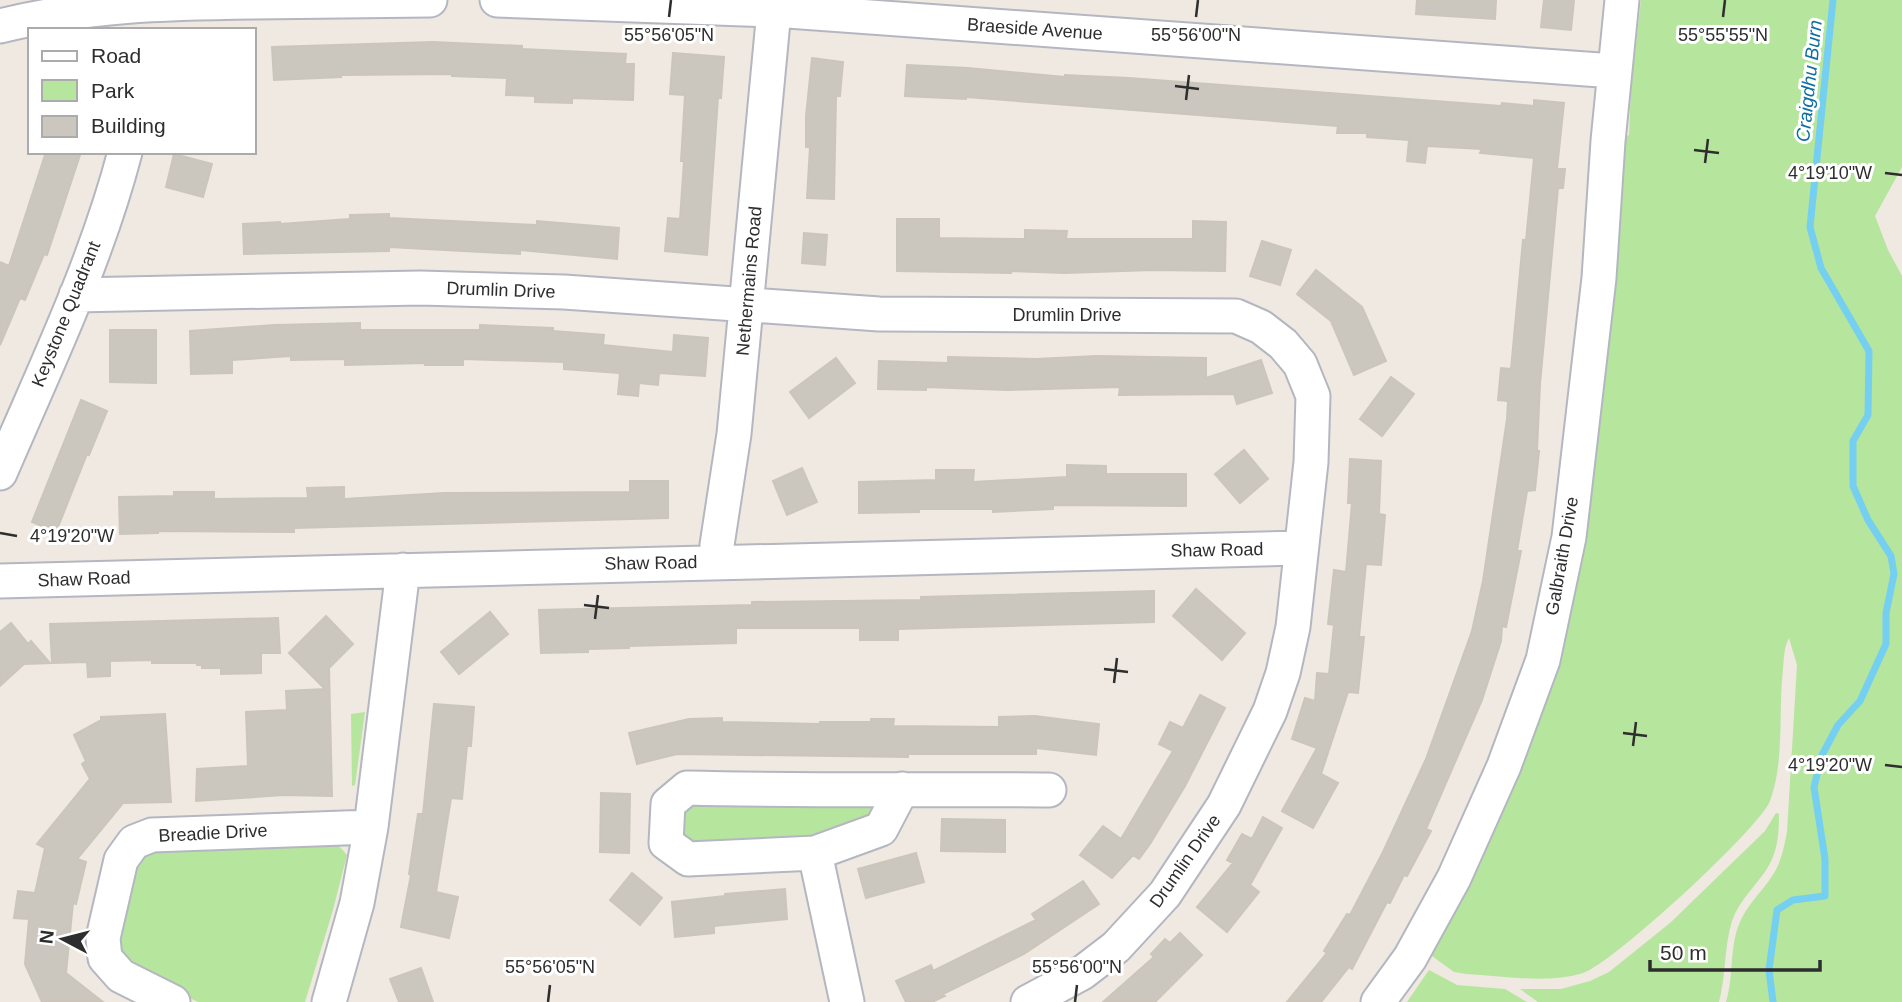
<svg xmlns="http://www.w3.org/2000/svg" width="1902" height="1002" viewBox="0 0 1902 1002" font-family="Arial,sans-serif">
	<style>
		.green { fill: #b6e59e }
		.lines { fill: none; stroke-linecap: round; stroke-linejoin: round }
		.stream { stroke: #75cff0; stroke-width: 7 }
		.building { fill: #cbc7bf; stroke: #cbc5ba; stroke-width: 2 }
		.minor-casing { stroke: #b4b7c1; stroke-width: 37 }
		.minor { stroke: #fff; stroke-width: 33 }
		.ticks { fill: none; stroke: #2e2e2e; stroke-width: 2.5 }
		.labels { text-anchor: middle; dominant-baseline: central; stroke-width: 6; stroke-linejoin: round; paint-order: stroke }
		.street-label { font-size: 18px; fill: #2e2e2e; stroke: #fff }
		.water-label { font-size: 19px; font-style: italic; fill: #0d6fa3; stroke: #fff }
		.ticks-label { font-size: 18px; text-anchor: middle; fill: #2e2e2e; stroke: #fff; stroke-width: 6; stroke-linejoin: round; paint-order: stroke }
	</style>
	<rect width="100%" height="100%" fill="#efe9e1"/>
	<!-- green -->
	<path class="green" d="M1641,0h261v167l-27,49 13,34 14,26v726h-176c8,-25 3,-56 14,-80 8,-19 24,-32 34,-49 8,-13 10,-27 13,-41l10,-167 -8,-27c-5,9 -5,20 -6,31 -5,43 2,91 -13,132 -11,28 -158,163 -187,172 -36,11 -79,3 -117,1l-12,-2 -29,-21 110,-236 88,-578 6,-2 2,-48z
		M365,712l-10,73 -3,1 -1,-72z
		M864,797l17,14 -44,24 -154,14 -6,-46z
		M1776,813l3,1c0,17 -1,37 -11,53 -11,18 -29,33 -36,54 -8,26 -6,55 -13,81h-181l-18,-13h41l29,-8 19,-9 61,-49 95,-92z
		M332,838l15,17 -14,55 -28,92h-107l-75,-36 -10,-12 25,-104z
		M1429,970l28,15 48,4 22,13h-120z"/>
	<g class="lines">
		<!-- stream -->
		<path class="stream" d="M1773,1002l-4,-32 8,-60 16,-10 32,-4v-37l-11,-72 8,-32 16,-30 22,-24 26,-57v-31l8,-39 -3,-18 -23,-36 -15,-34v-45l15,-26 1,-64 -48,-83 -11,-41 23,-227"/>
	</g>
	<!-- building -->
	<path class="building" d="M1417,0h79l-1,19 -79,-5z
		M1544,0h30l-3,30 -30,-3z
		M433,42l89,4v3l104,5 -1,10h9l-1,36 -61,-2v5l-37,-1v-6l-29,-1 1,-17 -55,-2v-2l-111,1v2l-67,3 -2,-33z
		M673,53l51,4 -3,41h-3l-11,157 -42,-4 3,-33 12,1 4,-58h-3l4,-66 -15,-1z
		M812,58l31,4 -3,34h-4l-2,103 -27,-1 3,-51h-4v-31z
		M907,65l61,3 97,9v-2l64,3 372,28 1,-3 32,3v-6l30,3 -7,66h8l-2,19h-5l-18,196 -3,67h2l-4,39 -8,1 -10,60h4l-15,76 -4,-1 -1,15 -19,59 -56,129 5,2 -24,45 -3,-1 -14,28 -3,-1 -35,67 -3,-2 -28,35h-34l40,-49 -3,-2 23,-37 3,1 33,-63 43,-93 46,-128 11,-50 24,-162 1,-18 -10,-1 3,-32 10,1 12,-129h3l8,-82 -54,-5 2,-4 -55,-3 -2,17 -18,-2 2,-21 -42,-3v-4h-30l1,-7 -372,-29v2l-61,-3z
		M46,152h35l-34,103 -3,-1 -19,46 -5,-2 -20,47v-83l9,4z
		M174,154l38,10 -9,33 -37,-10z
		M389,214v4l148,7v-4l82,7 -2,31 -97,-9v4l-131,-7v4l-145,3 -1,-30 37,-2v2l70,-5v-4z
		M897,219h42v19l86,1v-9l42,1 -1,8h127v-18l33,1 -1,49 -72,-1 -88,3 -54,-2v2l-114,-2z
		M804,233l23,2 -2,30 -23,-2z
		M1262,241l29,9 -11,35 -30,-9z
		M1316,270l46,37 24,54 -32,14 -23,-54 -34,-27z
		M360,323v7h120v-5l73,3v3l51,4 -1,10 70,7 1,-17 34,3 -3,38 -46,-3 -1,12 -19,-2 -1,13 -20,-2 2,-21 -56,-4v-7l-101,-3v6h-38v-2l-80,2v-6l-54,1v-4l-59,4v13l-41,1 -1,-43 85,-6z
		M110,330h46v53l-46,-1z
		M1097,356l109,2v20l55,-18 11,33 -35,11 -3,-10 -115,1 1,-8 -113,3 -81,-3v3l-48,-1 1,-28 69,2v-6l88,2z
		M836,358l19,25 -46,35 -19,-26z
		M1391,377l23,17 -32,42 -22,-17z
		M81,400l26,11 -18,44 -2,-1 -31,78 -24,-10z
		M1244,450l24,29 -28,24 -25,-29z
		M1350,459l31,2 -2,53 6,1 -4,50 -15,-1 -7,73h5l-6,56 -10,-1 -27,82 17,9 -25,45 -31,-17 35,-63 -25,-9 13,-41 10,3 2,-28 12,1 5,-49 -6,-1 6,-54 12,2 6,-69h-4z
		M1067,465l39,1v8h80v32l-133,-1v4l-60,3v-3h-74v3l-60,1v-31l77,-2v-10h38l-1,12 94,-5z
		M802,468l15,34 -30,13 -14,-34z
		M630,481h38v37l-374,10v4l-136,-1v2l-38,1 -1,-37 55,-1v-4h40v7l94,-1 -1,-10 37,-1v12l100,-6 186,-1z
		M1196,589l49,44 -23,27 -49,-44z
		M1154,591v31l-256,7v11h-38v-12h-124v15l-107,3v2l-41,1v3l-47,1 -2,-43 213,-5v-3l169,-2v-3z
		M490,612l18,22 -49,40 -18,-22z
		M326,616l27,28 -24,24 3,128 -48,-1 -88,6 1,-32 51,-3 -2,-54 41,-2 -1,-19 39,-2 -36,-36z
		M278,618l2,35h-19v20l-40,1v-6h-19v-3h-5v-2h-45v-3l-42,1v15l-22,1 -1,-15 -35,1 -2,-39z
		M11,623l17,21 3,-3 19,22 -26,1 -24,22v-54z
		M1200,695l25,13 -40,78 -35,58 -11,15 -6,-4 -21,23 -32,-23 23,-29 18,13 52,-88 -14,-7 11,-22 13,6z
		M434,704l40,3 -3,39h-4l-5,53 -11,-1 -15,94 22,5 -9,41 -48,-11 10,-52 -2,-1 9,-60h5z
		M165,714l6,88 -48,1 -46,56 9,3 -10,42 -3,-1 -7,70 37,29h-61l-17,-38 4,-45 -15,-1 4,-27 17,2 10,-45 -8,-4 53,-65 -8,-15 4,-3 -12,-26 27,-15v-3z
		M1035,716l64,8 -3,31 -60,-7v6h-128v3l-231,-3 -40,10 -8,-31 60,-14 33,-1v4l98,2v-2h51v-3h23l-1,7 106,1v-10z
		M601,793l29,1 -1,59 -29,-1z
		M1263,817l19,11 -32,57 9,7 -32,40 -30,-25 36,-44 -6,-3 15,-26 10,5z
		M942,819l63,1v32l-64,-1z
		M916,853l8,29 -58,16 -8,-29z
		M632,873l30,25 -22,27 -30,-25z
		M1083,881l16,23 -75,50 -81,40 2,2 -13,6h-26l-10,-21 35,-16 2,6 103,-51 -4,-6z
		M785,889l2,30 -73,7v7l-39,4 -3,-35 53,-6v-2z
		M1180,933l22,22 -47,47h-52l51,-45 -3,-3 14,-15 5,4z
		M421,968l12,34h-34l-9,-23z"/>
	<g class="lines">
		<defs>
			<path id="minor" d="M497,0l277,10 840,61
				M0,26c84,-21 168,-23 254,-24 59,-1 117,-1 176,-2
				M76,295l344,-7 144,4 315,22 357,2 25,11 22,17 17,20 13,32 -2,66 -18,165 -10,46 -13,38 -46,94 -59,89 -49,53 -34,26 -54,29
				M0,473c45,-105 96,-210 125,-321
				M717,562v-17l17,-111 41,-434
				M0,581l1301,-33
				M902,789l-21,40 -66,24 -127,6 -22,-16 2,-39 19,-16c120,3 241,1 362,2
				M815,853l32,149
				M173,1002l-52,-26 -16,-18 -2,-20 18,-78 13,-18 18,-7 219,-8
				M329,1002l28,-99 14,-76 32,-257
				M1378,1002l32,-44 44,-80 50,-112 39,-106 26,-123 30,-259 9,-137 14,-141"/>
		</defs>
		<!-- minor casing -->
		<use href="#minor" class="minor-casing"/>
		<!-- minor -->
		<use href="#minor" class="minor"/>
	</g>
	<!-- ticks -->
	<path class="ticks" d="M669,17l2,-17M1196,17l2,-17M1723,17l2,-17M1175,86l24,3M1186,100l3,-25M1694,150l25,3M1705,163l3,-24M1885,173l17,2M0,533l17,3M584,605l25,3M595,619l3,-24M1104,669l24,3M1114,683l3,-25M1623,733l24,3M1633,746l3,-24M1885,765l17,2M548,1002l2,-17M1075,1002l2,-17"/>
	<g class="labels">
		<!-- street labels -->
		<g class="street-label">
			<text transform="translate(1035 29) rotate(4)">Braeside Avenue</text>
			<text transform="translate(749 281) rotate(-85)">Nethermains Road</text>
			<text transform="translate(501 290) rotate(2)">Drumlin Drive</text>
			<text transform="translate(66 314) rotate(-68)">Keystone Quadrant</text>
			<text x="1067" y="315">Drumlin Drive</text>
			<text transform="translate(1217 550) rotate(-1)">Shaw Road</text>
			<text transform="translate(1562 556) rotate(-80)">Galbraith Drive</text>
			<text transform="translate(651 563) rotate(-1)">Shaw Road</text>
			<text transform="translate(84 579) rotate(-2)">Shaw Road</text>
			<text transform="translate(213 833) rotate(-3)">Breadie Drive</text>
			<text transform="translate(1185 861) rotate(-55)">Drumlin Drive</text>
		</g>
		<!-- water labels -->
		<g class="water-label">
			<text transform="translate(1809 81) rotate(-84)">Craigdhu Burn</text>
		</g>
	</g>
	<g class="ticks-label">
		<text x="669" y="41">55°56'05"N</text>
		<text x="1196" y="41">55°56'00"N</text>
		<text x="1723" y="41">55°55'55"N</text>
		<text x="1830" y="179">4°19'10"W</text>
		<text x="72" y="542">4°19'20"W</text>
		<text x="1830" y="771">4°19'20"W</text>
		<text x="550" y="973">55°56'05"N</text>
		<text x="1077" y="973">55°56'00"N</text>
	</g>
	<!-- legend -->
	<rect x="28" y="28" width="228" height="126" fill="#ffffff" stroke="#ababab" stroke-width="2"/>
	<rect x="42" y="51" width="35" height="10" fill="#ffffff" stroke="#ababab" stroke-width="2"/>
	<text x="91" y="63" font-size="21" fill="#2e2e2e">Road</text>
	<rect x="42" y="80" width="35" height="21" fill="#b6e59e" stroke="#ababab" stroke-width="2"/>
	<text x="91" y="98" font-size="21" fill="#2e2e2e">Park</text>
	<rect x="42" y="116" width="35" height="21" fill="#cbc7bf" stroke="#ababab" stroke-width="2"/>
	<text x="91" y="133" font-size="21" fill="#2e2e2e">Building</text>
	<!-- north arrow -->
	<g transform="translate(63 939) rotate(277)" stroke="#ffffff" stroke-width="5" paint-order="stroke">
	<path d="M0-5L12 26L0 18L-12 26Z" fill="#2e2e2e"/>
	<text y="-10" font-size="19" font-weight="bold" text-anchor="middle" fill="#2e2e2e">N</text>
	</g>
	<!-- scale -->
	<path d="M1650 960v10h170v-10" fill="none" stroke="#2e2e2e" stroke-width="3.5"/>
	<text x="1660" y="960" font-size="21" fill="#2e2e2e" stroke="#ffffff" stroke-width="5" paint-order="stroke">50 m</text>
</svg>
